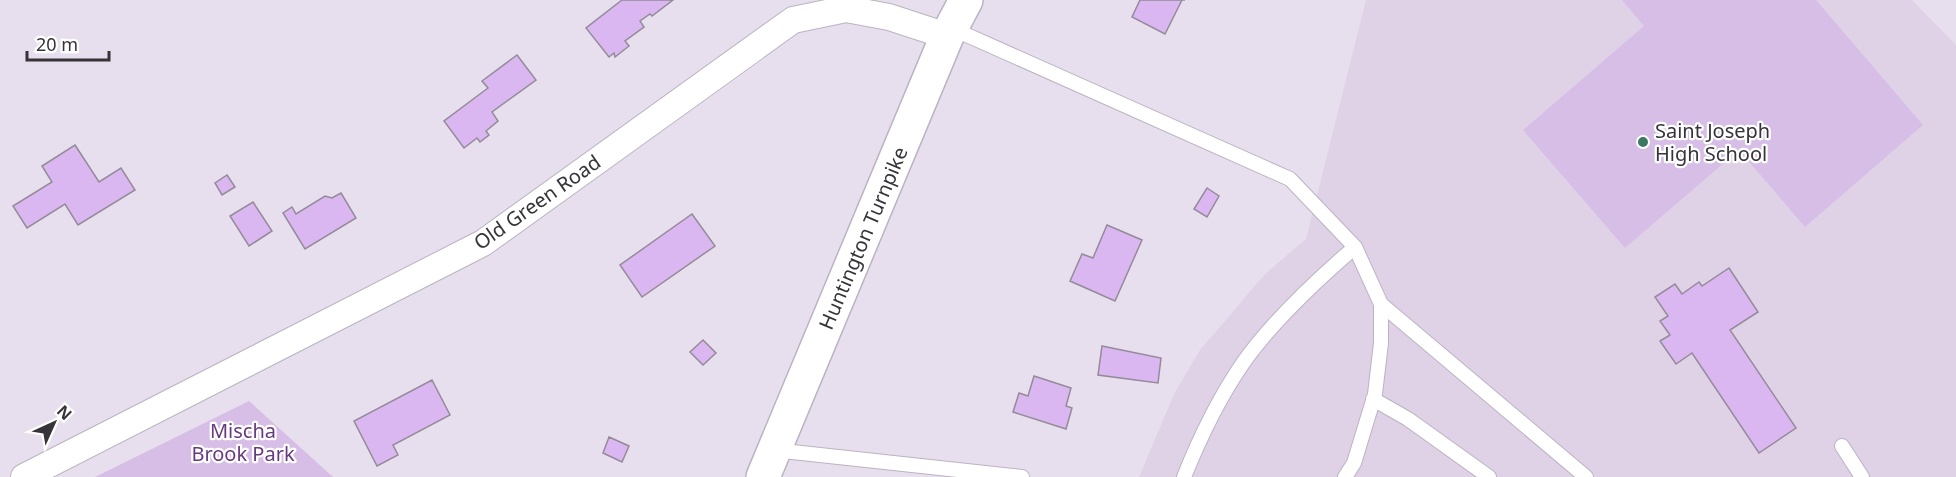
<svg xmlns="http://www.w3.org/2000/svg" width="1956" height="477" viewBox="0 0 1956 477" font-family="'Noto Sans',sans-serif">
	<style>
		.built { fill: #dfd2e7 }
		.green { fill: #d7bee6 }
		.building { fill: #dbb7f1; stroke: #938b99; stroke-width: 1.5 }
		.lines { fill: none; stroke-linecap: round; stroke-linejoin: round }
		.service-casing { stroke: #bbb3c1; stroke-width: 16 }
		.minor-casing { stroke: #bbb3c1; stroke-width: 28 }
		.secondary-casing { stroke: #bbb3c1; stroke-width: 36 }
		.service { stroke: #fff; stroke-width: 14 }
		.minor { stroke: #fff; stroke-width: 26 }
		.secondary { stroke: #fff; stroke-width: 33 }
		.poi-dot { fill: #3b7865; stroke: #fff; stroke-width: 2 }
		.labels { text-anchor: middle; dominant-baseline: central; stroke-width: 4.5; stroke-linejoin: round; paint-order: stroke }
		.poi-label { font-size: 20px; fill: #363339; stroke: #fff; text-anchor: start }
		.street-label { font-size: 20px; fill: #363339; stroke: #fff }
		.park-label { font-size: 20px; fill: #673a7f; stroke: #fff }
	</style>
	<rect width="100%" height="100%" fill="#e8dfee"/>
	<!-- built -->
	<path class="built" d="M1366,0h546l44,45v432h-817l35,-83 26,-44 65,-76 41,-35z"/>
	<!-- green -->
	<path class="green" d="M1622,0h194l107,125 -118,102 -66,-77 -114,98 -102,-118 121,-104z
		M249,401l84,76h-238z"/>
	<!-- building -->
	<path class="building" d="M622,0h51l-21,16 -2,-2 -10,7 4,6 -19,14 4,5 -14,11 -1,-4 -5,4 -23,-29z
		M1140,0h45h-3l-17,34 -33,-17z
		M517,55l19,25 -44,32 6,9 -12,10 3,4 -9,7 -3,-4 -13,10 -20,-27 44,-33 -6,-7z
		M75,145l24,37 22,-14 14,22 -57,35 -13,-21 -38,24 -14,-22 39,-24 -10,-16z
		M227,175l8,12 -13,8 -7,-12z
		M1207,188l12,8 -12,21 -13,-8z
		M341,193l15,25 -51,31 -22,-36 9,-6 4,7 29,-18 7,2z
		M253,202l19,29 -23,15 -19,-30z
		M692,214l23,32 -73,51 -22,-32z
		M1107,225l35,15 -27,61 -45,-20 12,-27 11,4z
		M1729,268l29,44 -28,18 66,98 -37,25 -67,-100 -16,11 -16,-23 10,-6 -10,-14 8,-5 -13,-19 20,-13 7,10 17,-12 3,4z
		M703,340l13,13 -13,12 -13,-13z
		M1102,346l59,12 -3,25 -60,-8z
		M1034,376l37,12 -5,18 6,2 -6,21 -53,-17 6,-19 9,3z
		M432,380l18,35 -57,30 5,10 -21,11 -23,-45z
		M609,437l20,9 -7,16 -19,-9z"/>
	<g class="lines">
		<defs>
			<path id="service" d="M951,28l339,151 65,68 26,57v39l-6,51 -21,69 -9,14
				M1381,304l205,173
				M1373,399l35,20 81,58
				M1842,446l20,31
				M774,450l248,27
				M1184,477c16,-40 35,-79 59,-114 28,-40 75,-84 112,-116"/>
			<path id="minor" d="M24,477l459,-234 310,-223 53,-11 43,8 58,19"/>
			<path id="secondary" d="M763,477l184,-441 19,-36"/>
		</defs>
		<!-- service casing -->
		<use href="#service" class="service-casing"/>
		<!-- minor casing -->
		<use href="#minor" class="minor-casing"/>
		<!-- secondary casing -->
		<use href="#secondary" class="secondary-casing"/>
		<!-- service -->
		<use href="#service" class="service"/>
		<!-- minor -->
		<use href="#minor" class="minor"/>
		<!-- secondary -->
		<use href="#secondary" class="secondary"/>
	</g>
	<!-- markers -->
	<circle class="poi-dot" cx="1643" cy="142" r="6"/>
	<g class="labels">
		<!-- poi labels -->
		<g class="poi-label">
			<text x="1655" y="130">Saint Joseph<tspan x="1655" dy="23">High School</tspan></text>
		</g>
		<!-- street labels -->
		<g class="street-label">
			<text transform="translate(537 202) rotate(-35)">Old Green Road</text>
			<text transform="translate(863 238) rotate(-67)">Huntington Turnpike</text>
		</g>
		<!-- park labels -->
		<g class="park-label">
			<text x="243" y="430">Mischa<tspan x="243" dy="23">Brook Park</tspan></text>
		</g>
	</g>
	<!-- north arrow -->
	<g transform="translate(54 423) rotate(45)" stroke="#ffffff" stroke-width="4.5" paint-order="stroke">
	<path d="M0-4.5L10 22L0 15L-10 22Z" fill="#363339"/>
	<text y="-9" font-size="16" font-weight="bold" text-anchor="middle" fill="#363339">N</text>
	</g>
	<!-- scale -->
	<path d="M27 51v9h82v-9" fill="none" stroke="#363339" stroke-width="3"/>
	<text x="36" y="51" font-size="18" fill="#363339" stroke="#ffffff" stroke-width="4.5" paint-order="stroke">20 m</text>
</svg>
